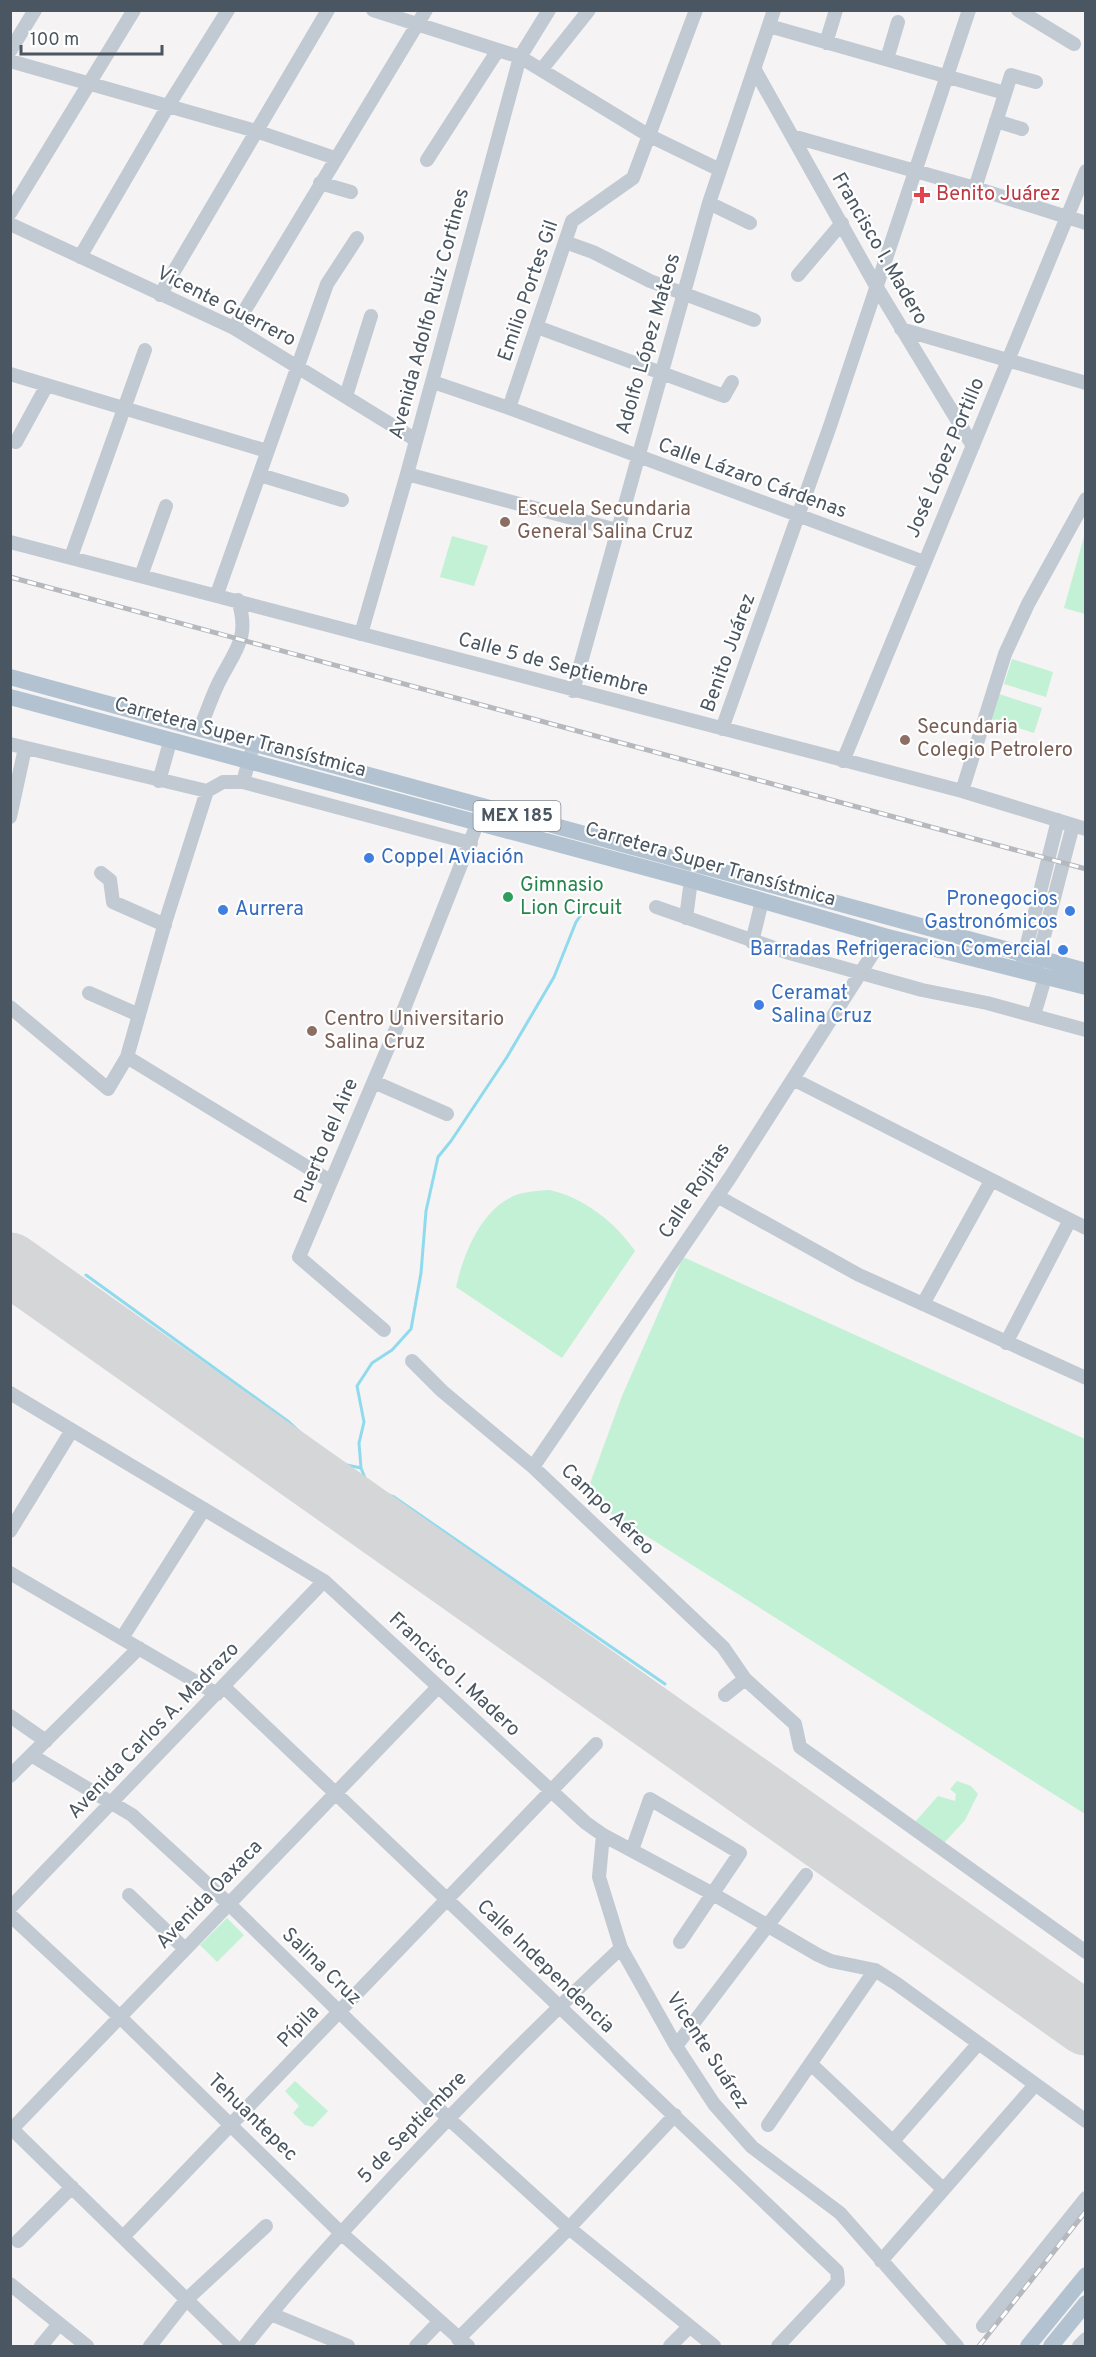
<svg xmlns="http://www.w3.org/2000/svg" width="1096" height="2357" viewBox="0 0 1096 2357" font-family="Overpass,sans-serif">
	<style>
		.green { fill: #c3f1d5 }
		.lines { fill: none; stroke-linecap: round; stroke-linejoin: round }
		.stream { stroke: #90daee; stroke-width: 3 }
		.runway { stroke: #d5d6d8; stroke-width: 63 }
		.minor { stroke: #c1cad2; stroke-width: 14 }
		.major { stroke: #b3c2d1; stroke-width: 16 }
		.rail-casing { stroke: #b5b8bd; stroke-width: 5 }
		.rail { stroke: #fff; stroke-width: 3; stroke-dasharray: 9; stroke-linecap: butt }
		.health-dot { fill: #e0444e; stroke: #fff; stroke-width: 2 }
		.education-dot { fill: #8d6e63; stroke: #fff; stroke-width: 2 }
		.shop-dot { fill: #3f7fe0; stroke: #fff; stroke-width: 2 }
		.leisure-dot { fill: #2e9e5b; stroke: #fff; stroke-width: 2 }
		.labels { text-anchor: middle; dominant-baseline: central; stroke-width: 4.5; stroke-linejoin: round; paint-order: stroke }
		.shield { fill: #fff; stroke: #808990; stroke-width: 1.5 }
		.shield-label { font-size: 18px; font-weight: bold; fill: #4a5661 }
		.health-label { font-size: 20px; fill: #be3a42; stroke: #fff; text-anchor: start }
		.street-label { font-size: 20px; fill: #4a5661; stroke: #fff }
		.education-label { font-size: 20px; fill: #785e54; stroke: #fff; text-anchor: start }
		.shop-label { font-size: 20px; fill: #366cbe; stroke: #fff; text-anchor: start }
		.leisure-label { font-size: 20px; fill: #27864d; stroke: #fff; text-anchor: start }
	</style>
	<rect width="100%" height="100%" fill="#f5f3f3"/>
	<!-- green -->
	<path class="green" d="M1085,533v81l-21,-6z
		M452,536l36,10 -14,40 -34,-9z
		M1012,659l41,13 -7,25 -42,-13z
		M999,694l43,14 -8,25 -43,-14z
		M550,1190c34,8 65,32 85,61l-73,107 -106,-71c7,-31 23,-72 52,-88 13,-8 28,-8 42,-9z
		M683,1257l402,182v375l-500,-317 37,-101z
		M957,1781l14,5 7,8 -13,26 -21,23 -30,-20 24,-27 17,5 1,-7 -6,-5z
		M227,1918l17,17 -27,27 -17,-17z
		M295,2081l33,30 -15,16 -8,-2 -12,-12 6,-7 -14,-15z"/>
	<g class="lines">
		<!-- stream -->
		<path class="stream" d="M86,1275l203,147 27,25 7,13 38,8 8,20 25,9 271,187
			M361,1468l-2,-25 5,-21 -7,-36 15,-23 20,-13 19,-21 10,-56 5,-62 12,-54 13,-16 56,-84 47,-80 22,-55 12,-17"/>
		<!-- runway -->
		<path class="runway" d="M10,1264l1076,760"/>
		<!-- minor -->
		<path class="minor" d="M373,10l147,47 128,78 72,35
			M1018,10l56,34
			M769,26l236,67
			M826,43l10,-33
			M10,51l25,-41
			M887,59l11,-37
			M10,61l246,70 79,27
			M542,69l47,-59
			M755,70l121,216 97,160
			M996,121l26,8
			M792,136l183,52 111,35
			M427,160l71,-110
			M320,183l31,9
			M975,188l36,-113 25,7
			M709,203l41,20
			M10,213l124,-203
			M10,224l224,104 182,112
			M565,242l28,10 57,29 104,39
			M80,257l88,-151 60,-96
			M798,275l44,-52
			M160,295l168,-285
			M537,327l187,69 8,-14
			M234,328l192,-318
			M901,329l185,54
			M10,374l257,77
			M433,382l76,26 415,154
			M346,396l25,-80
			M509,408l63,-187 61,-43 63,-168
			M16,442l31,-57
			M407,474l210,56
			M260,475l82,25
			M10,542l952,249 124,38
			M71,557l74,-207
			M141,576l25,-70
			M217,594l110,-310 30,-46
			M361,634l46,-160 113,-417 29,-47
			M573,691l136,-488 65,-193
			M200,728c7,-16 12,-33 20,-48 16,-31 30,-43 18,-80
			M722,729l108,-303 139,-416
			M10,744l197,47
			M843,761l243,-590
			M159,781l11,-39
			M243,782l228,61
			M962,791l43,-137 23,-50 58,-105
			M10,817l15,-69
			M101,873l9,7 3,22 52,23
			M656,907l130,45 136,38 65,13 99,27
			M686,918l5,-38
			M752,942l10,-41
			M1022,964l36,-144
			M1036,967l37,-142
			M89,993l50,22
			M10,1007l98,82 19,-32 38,-134 42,-132 16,-9h20l8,-29
			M1034,1015l11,-37
			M127,1057l203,124
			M793,1079l293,149
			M374,1082l73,32
			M717,1196l142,79 227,103
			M923,1304l68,-123
			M384,1330l-85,-73 97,-228 85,-215
			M1006,1343l64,-123
			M412,1361l30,30 91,76 190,180 22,32 -20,16
			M10,1393l314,188 262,242 17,12 110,59 105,61 13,6 44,9 22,14 189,137
			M533,1467l198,-291 153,-240
			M10,1531l62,-101
			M10,1573l207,121
			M122,1638l82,-129
			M745,1679l50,45 5,23 286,205
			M224,1687l613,584 1,11 -60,64
			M10,1716l36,25
			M31,1755l101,60 97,89 219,214 121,110 145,118
			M10,1776l129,-128
			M603,1835l-4,42 22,71 55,98 38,58 38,43 88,66 117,133
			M632,1850l18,-51 90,54 -60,89
			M129,1895l56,54
			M10,1908l314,-327
			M10,1915l110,102 221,216 127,113
			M676,2046l130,-171
			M811,2064l132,125
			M768,2125l107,-155
			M10,2127l224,219
			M10,2131l428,-444
			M894,2140l84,-96
			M123,2237l473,-493
			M18,2241l54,-54
			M881,2261l153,-175
			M10,2284l77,62
			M271,2314l77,32
			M983,2326l103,-128
			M458,2339l111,-111 106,-113
			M41,2346l18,-22
			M150,2346l36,-46 80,-74
			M245,2346c46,-59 96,-113 147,-168 74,-79 150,-156 229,-230
			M416,2346l23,-24
			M670,2346l19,-19
			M1079,2346l7,-7"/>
		<!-- major -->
		<path class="major" d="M10,677l1076,294
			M10,697l681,183 193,56 202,51
			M1028,2346l58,-71
			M1051,2346l35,-43"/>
		<defs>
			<path id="rail" d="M10,577l1076,292
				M979,2346l107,-135"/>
		</defs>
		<!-- rail casing -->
		<use href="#rail" class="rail-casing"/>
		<!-- rail -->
		<use href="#rail" class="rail"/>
	</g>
	<!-- markers -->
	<path class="health-dot" d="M919 186h6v6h6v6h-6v6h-6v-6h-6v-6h6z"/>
	<g class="education-dot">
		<circle cx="505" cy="522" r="6"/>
		<circle cx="905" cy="740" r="6"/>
		<circle cx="312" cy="1031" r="6"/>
	</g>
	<g class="shop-dot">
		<circle cx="369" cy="858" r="6"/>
		<circle cx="223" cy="910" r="6"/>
		<circle cx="1070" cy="911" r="6"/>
		<circle cx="1063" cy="950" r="6"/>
		<circle cx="759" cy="1005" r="6"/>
	</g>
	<circle class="leisure-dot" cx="508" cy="897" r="6"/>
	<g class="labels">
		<!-- shield labels -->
		<rect class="shield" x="473.5" y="801" width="87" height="30" rx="4.5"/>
		<g class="shield-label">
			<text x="517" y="816">MEX 185</text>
		</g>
		<!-- health labels -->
		<g class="health-label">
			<text x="936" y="195">Benito Juárez</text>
		</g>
		<!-- street labels -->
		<g class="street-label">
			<text transform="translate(879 249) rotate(60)">Francisco I. Madero</text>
			<text transform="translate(529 291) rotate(-71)">Emilio Portes Gil</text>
			<text transform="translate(226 307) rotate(27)">Vicente Guerrero</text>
			<text transform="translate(430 314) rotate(-75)">Avenida Adolfo Ruiz Cortines</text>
			<text transform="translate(649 344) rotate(-74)">Adolfo López Mateos</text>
			<text transform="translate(946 458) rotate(-67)">José López Portillo</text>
			<text transform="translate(752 479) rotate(20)">Calle Lázaro Cárdenas</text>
			<text transform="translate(729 653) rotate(-70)">Benito Juárez</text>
			<text transform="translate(553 665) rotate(15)">Calle 5 de Septiembre</text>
			<text transform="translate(240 738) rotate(15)">Carretera Super Transístmica</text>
			<text transform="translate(710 865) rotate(16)">Carretera Super Transístmica</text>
			<text transform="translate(327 1141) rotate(-67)">Puerto del Aire</text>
			<text transform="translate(695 1191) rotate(-56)">Calle Rojitas</text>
			<text transform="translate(607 1510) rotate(44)">Campo Aéreo</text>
			<text transform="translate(454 1675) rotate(43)">Francisco I. Madero</text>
			<text transform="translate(154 1731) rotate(-46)">Avenida Carlos A. Madrazo</text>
			<text transform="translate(210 1895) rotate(-46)">Avenida Oaxaca</text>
			<text transform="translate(321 1967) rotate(44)">Salina Cruz</text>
			<text transform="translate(545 1967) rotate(44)">Calle Independencia</text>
			<text transform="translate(299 2027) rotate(-46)">Pípila</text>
			<text transform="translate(707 2051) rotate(57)">Vicente Suárez</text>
			<text transform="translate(252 2118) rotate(44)">Tehuantepec</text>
			<text transform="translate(413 2128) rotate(-46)">5 de Septiembre</text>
		</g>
		<!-- education labels -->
		<g class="education-label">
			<text x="517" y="510">Escuela Secundaria<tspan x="517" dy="23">General Salina Cruz</tspan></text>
			<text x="917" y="728">Secundaria<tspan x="917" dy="23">Colegio Petrolero</tspan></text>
			<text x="324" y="1020">Centro Universitario<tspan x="324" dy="23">Salina Cruz</tspan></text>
		</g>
		<!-- shop labels -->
		<g class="shop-label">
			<text x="381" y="858">Coppel Aviación</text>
			<text x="1058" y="900" text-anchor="end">Pronegocios<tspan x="1058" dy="23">Gastronómicos</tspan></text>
			<text x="235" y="910">Aurrera</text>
			<text x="1051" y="950" text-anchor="end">Barradas Refrigeracion Comercial</text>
			<text x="771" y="994">Ceramat<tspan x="771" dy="23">Salina Cruz</tspan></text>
		</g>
		<!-- leisure labels -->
		<g class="leisure-label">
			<text x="520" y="886">Gimnasio<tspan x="520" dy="23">Lion Circuit</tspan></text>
		</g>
	</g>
	<!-- border -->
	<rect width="1096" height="2357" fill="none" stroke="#4a5661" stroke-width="24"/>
	<!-- scale -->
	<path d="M21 45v9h141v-9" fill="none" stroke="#4a5661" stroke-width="3"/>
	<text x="30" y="45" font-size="18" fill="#4a5661" stroke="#ffffff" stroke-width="4.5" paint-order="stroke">100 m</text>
</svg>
